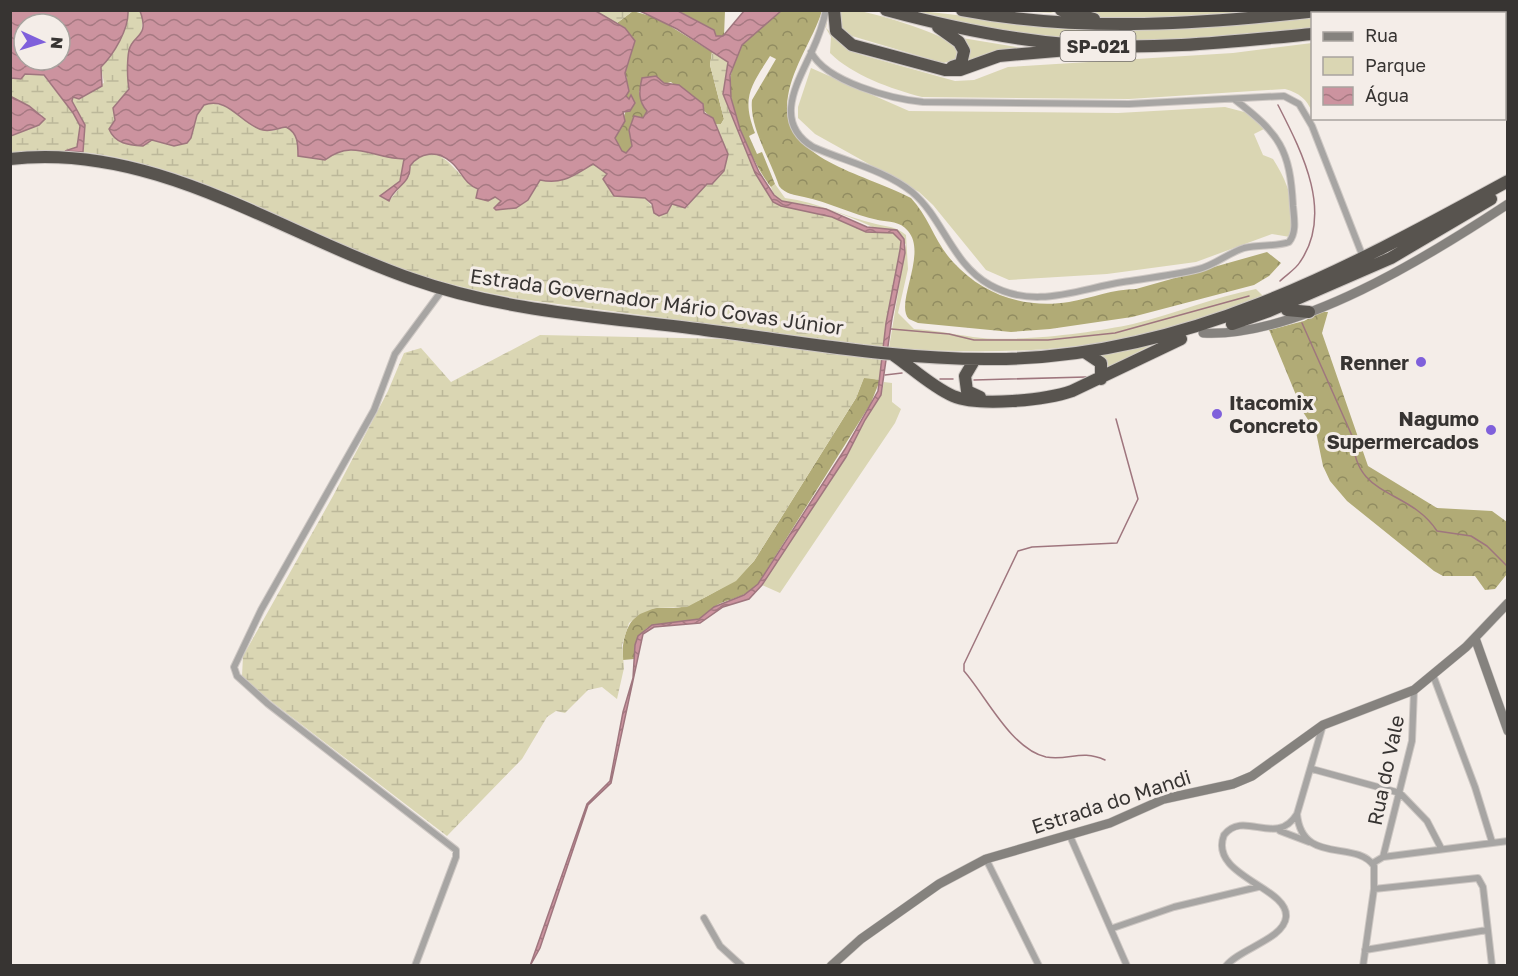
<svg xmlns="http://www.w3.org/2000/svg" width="1518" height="976" viewBox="0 0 1518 976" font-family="'Golos Text',sans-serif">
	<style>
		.green { fill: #dad6b3 }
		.forest { fill: url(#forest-crowns) }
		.wetland { fill: url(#wetland-marsh) }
		.water { fill: url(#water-waves); stroke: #9f767e; stroke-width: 1.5; fill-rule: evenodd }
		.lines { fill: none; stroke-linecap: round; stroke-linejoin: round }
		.stream { stroke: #9f767e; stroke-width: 1.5 }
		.street-casing { stroke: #cec8c4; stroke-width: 8 }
		.secondary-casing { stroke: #cec8c4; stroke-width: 10 }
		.highway-casing { stroke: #cec8c4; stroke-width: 14 }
		.street { stroke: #a7a5a3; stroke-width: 6 }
		.secondary { stroke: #85827e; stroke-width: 9 }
		.highway { stroke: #58544f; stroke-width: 12 }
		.poi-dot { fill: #7f60db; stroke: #f4ede8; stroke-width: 2 }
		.labels { text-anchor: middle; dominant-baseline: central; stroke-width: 6; stroke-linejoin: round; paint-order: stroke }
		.shield { fill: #f4ede8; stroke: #706c69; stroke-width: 1.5 }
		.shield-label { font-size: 18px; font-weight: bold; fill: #373432 }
		.street-label { font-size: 20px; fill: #373432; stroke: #f4ede8 }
		.poi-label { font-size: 20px; font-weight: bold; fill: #373432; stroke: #f4ede8; text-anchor: end }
	</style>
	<defs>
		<pattern id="forest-crowns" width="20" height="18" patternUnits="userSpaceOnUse" patternTransform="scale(1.5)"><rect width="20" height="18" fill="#b1ab76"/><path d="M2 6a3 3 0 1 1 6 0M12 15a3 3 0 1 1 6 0" fill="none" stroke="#918c61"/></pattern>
		<pattern id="wetland-marsh" width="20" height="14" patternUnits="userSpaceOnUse" patternTransform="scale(1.5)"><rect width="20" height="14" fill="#dad6b3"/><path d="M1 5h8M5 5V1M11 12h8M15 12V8" fill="none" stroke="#bcb89a"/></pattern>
		<pattern id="water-waves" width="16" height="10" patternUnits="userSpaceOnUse" patternTransform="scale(1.5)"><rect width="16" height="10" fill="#cc939f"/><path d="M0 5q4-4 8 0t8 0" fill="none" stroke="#a67982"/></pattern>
	</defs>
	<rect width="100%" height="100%" fill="#f4ede8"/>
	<!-- green -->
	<path class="green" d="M1383,10l118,1 -23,3h-126z
		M829,11l-3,17 20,20 16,7 93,26 19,-1 34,-13 225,-14 79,-10v69c-5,-13 -13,-19 -27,-23l-156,10 -207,-2c-31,-8 -70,-22 -92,-44l1,-16 -7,-12z
		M836,11c8,0 16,-2 24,0 21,4 85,23 99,37l-3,12 -13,3 -98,-29 -5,-6z
		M897,11c53,-1 105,13 159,17 86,5 171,-1 256,-10v13l-113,12 -145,-3z
		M1015,11h29l1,-1 198,1 -58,9 -91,-1 -47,-8 7,2z
		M962,38l73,12 -66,11v-15z
		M811,68l98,43 209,2 107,-6 27,7 7,6 5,9 -10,5 9,21 10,4c15,23 25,50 17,78l-18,-3 -76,28 -89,12 -98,6 -23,-10 -53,-65 -14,-13 -104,-58 -17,-16v-11z
		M775,184l10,14c33,4 60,19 91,26 12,3 19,2 30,11l2,34 -10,44 16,16c20,1 39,5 59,8 41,6 119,-4 160,-13 41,-10 81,-27 123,-35l8,8c-125,53 -241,60 -375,51l17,-104c-27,-15 -61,-31 -91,-38 -11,-3 -23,-2 -33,-5 -7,-3 -9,-8 -11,-14z
		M1159,341l-51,27 -10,-14z
		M884,382l8,1v19l9,7 -6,14 -115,170 -18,-8 84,-128 19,-37 16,-24z"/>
	<!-- forest -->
	<path class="forest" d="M633,11l24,7 55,34 -2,13 14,54 -3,5h-8l-1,-6 -41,-36 -32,9 8,20 -4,7 -9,-2 -5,14 3,16 -6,7 -4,-2 -7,-13c7,-14 10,-24 14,-39l-3,-3 1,-17 -2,-6 3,-15 -3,-30 -8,-5z
		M678,11h47l-1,25h-9l-1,-6z
		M780,11h42c-9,28 -29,55 -34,85 -12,63 80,78 123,102 18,19 24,45 42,64 30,33 72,47 116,40 23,-4 44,-13 67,-13l131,-37 14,11 -12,13 -15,9 -122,32 -82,12 -39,3 -93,-9 -9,-4c-15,-15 19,-65 -1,-88 -8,-10 -19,-9 -30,-11 -25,-5 -49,-18 -74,-23 -9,-2 -19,-3 -25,-11 -8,-26 -30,-59 -27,-86l24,-41 -6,-3c-19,30 -29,41 -15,77l-6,3 8,18 5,-2 13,32 -4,3c-17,-21 -42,-76 -41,-103 0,-11 6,-30 12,-40 7,-12 27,-24 38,-33z
		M1321,312h7l-6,21 46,133 69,42 55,3 15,11v52l-12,15 -10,1 -10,-14h-32l-9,-5 -87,-70 -17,-20 -7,-15 -7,-34 -13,-20 -33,-80 -1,-2 35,-9z
		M864,377l16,3 -9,23 -113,181c-11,13 -27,14 -41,21 -7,4 -11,13 -18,15 -34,8 -61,-8 -65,39l-11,1c-2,-23 6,-50 34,-52 10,0 23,1 32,-3 26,-12 46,-23 65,-44l102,-163z"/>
	<!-- wetland -->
	<path class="wetland" d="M128,11h12l3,6 -2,18 -11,11c-5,18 7,46 -13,56l-2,18 -6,9 9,11h34l22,6 17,-8 6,-23 7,-10 6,-2 16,3 45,25 15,-4c8,4 11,10 12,18l31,13 2,-4c5,-1 9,-3 14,-5 17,-5 41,10 60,10l-5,22 -15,13 4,7 21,-26v-9c28,-36 47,14 68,23l-2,9 18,-1 7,4 -5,9 20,-2 12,-8 12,-20c23,5 34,-5 53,-16l14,10 -4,5 11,17 31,2 10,12 17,-6 14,4 42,-54 -15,-30h8l3,-5 -14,-54 2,-13 16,10 -5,32 32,79 18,29 8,4 51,11 34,15 27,1 8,8 -17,106 -364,-48c-42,-8 -84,-17 -124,-32 -102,-40 -202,-102 -313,-115l2,-27 -13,-24 1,-4 31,-14 -3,-16c13,-13 28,-38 27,-56z
		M594,11h39l-16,12z
		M25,74l18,1 30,38 7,13 -3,21 -12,4 -54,3v-18l28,-11 3,-10 -31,-19v-18l10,1z
		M540,335l188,4 155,20 -3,21 -16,-2 -8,20 -102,163 -18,20 -49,26 -32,1 -15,6 -11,9 -7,22 2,23 -7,31 -15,-12 -14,3 -23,23 -9,-2 -9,6 -25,42 -75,77 -201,-154 -4,-6 1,-20 90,-160 55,-105 16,-38 17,-5 30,34z"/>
	<!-- water -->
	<path class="water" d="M594,10l31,18 10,13 -10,32 4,18 -3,5 3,3 2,-4 4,8 -5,8 -7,1 2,9 -10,17 7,13 4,2 6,-7 -3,-16 5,-14 9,2 4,-7c-9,-10 -8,-20 -5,-33l14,-2 8,7 15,2 24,19 1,9 9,5 15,36 -4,17 -12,13h-5l-22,24 -13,-4 -5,9 -8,3 -5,-3 -2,-9 -7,-6 -31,-2 -11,-17 4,-5 -14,-10c-19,11 -30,21 -53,16l-12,20 -12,8 -20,2 -2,-2 7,-7 -6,-4 -7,4 -12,-3 2,-9c-15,-6 -16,-18 -27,-27 -14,-12 -31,-10 -41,4 1,18 -15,20 -21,35l-9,-5 20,-15 4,-22c-31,0 -51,-21 -79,1l-27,-4c0,-12 0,-23 -12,-29 -8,1 -15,5 -23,3 -22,-5 -34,-34 -59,-25l-7,10 -6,23 -4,5 -13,3 -22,-6 -9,6c-14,-1 -28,-2 -34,-17l6,-9 -2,-12 16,-19c-2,-11 -2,-29 0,-39 4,-16 21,-12 11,-39z
		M10,11h118c1,18 -14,43 -27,56l1,19 -23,13 -6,-2 -1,4 13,24 -2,27 -18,-1 12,-4 3,-21 -7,-13 -29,-38 -19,-1 -4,5 -10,-1zM24,24h36v36h-36z
		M640,11h38l36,19 2,6h7l21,-25h37l-39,34 -12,30 1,23 9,31 19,43 15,23 8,6 44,8 41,18 30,3 7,9 1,14 -13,65 -11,77 -16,25 -19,37 -84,128 -13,14 -26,8 -23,16 -46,4 -11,7 -32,149 -23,22 -48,143 -10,18 57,-162 23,-23 13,-69 10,-34 2,-33 3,-9 14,-11 47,-6 15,-12 30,-12 14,-11 87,-135 33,-58 8,-68 14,-73 1,-9 -8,-8 -27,-1 -34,-15 -51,-11 -8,-4 -18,-29 -32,-79 5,-32 -51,-33z
		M10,96l19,10 16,13 -6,6 -28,11z"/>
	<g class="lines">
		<!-- stream -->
		<path class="stream" d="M1278,105c24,47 56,108 22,157 -4,7 -14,13 -20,19
			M1302,323l51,115c1,61 56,50 84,93l34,5 16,10 21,21
			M891,329l58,5 25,6h74l67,-7 134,-37
			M885,375l17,-2
			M940,379h13
			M974,380l112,-3
			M1105,760c-24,-11 -36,1 -59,-3 -35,-8 -60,-61 -82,-86v-7l54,-113 14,-4 85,-4 21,-44 -22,-80"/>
		<defs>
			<path id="street" d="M826,10c-3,14 -8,28 -14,41 -14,31 -40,71 1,96 31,14 72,23 99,45 31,26 40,72 78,93 45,25 88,4 133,-3 26,-4 51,-7 76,-13 16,-4 29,-16 45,-21 15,-4 32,-1 45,-6 8,-10 5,-24 4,-36 -3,-57 -13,-72 -59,-107
				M811,52c15,30 81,47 112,50l206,2 155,-8 15,8 13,22 51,131
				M1433,675l42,112 17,55
				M1323,725l-26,89c5,52 59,25 77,52v23l-11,77
				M1312,769l88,24 27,28 14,27
				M1280,831l29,11
				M1070,836l57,130
				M1383,857l29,-116 2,-51
				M986,859l53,107
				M1373,863l10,-6 125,-16
				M1374,889l104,-11 5,9 9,79
				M704,918l16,28 22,20
				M1113,928l61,-21 84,-20
				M1365,950l122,-20
				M415,966l41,-109v-7l-188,-146 -31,-28 -3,-9 27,-57 113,-200 21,-56 48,-65
				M1226,966c13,-17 58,-27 60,-49 3,-30 -78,-41 -62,-82 20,-26 52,13 73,-21"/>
			<path id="secondary" d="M1203,333c95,5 226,-77 305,-129
				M1475,638l33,93
				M831,966l30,-27 78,-55 47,-25 124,-36 54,-24 69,-15 19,-8 71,-51 91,-35 52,-43 42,-44"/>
			<path id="highway" d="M834,10l2,21 16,14 93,25h15l39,-14 69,-6
				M886,10c59,16 119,29 180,34 82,7 164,-2 246,-10
				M962,10c121,23 243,14 364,0
				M1061,10l33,9
				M1500,14l8,-1
				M938,27l21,15 5,9 -3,13 -9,3
				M10,159c145,-17 271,75 402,120 93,33 196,38 293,51 96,12 193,30 289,29 191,-1 351,-89 514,-178
				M1287,298v12l22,2
				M1232,324l37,-13 122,-53 100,-59
				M1086,353l15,10v16
				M892,354c19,13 40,33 61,42 26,11 93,4 119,-5l109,-52
				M975,359l-10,17 2,15 13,6"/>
		</defs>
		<!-- street casing -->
		<use href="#street" class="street-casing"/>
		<!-- secondary casing -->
		<use href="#secondary" class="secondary-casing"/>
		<!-- highway casing -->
		<use href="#highway" class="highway-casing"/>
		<!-- street -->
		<use href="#street" class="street"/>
		<!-- secondary -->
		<use href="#secondary" class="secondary"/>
		<!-- highway -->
		<use href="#highway" class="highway"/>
	</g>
	<!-- markers -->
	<g class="poi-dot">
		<circle cx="1421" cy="362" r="6"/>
		<circle cx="1217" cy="414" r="6"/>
		<circle cx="1491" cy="430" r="6"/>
	</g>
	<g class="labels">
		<!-- shield labels -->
		<rect class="shield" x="1060.5" y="31" width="75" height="30" rx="4.5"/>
		<g class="shield-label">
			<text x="1098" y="46">SP-021</text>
		</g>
		<!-- street labels -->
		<g class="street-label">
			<text transform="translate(657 301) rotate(8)">Estrada Governador Mário Covas Júnior</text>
			<text transform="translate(1385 770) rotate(-78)">Rua do Vale</text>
			<text transform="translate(1111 801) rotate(-18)">Estrada do Mandi</text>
		</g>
		<!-- poi labels -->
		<g class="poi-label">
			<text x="1409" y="362">Renner</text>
			<text x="1229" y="402" text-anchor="start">Itacomix<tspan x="1229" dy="23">Concreto</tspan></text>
			<text x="1479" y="418">Nagumo<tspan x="1479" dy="23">Supermercados</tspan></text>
		</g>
	</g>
	<!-- border -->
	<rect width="1518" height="976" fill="none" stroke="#373432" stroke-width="24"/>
	<!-- legend -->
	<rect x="1311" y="12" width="195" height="108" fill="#f4ede8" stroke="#a8a39f" stroke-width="1.5"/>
	<rect x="1323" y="32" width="30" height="9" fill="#85827e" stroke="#a8a39f" stroke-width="1.5"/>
	<text x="1365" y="42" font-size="18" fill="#373432">Rua</text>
	<rect x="1323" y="57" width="30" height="18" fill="#dad6b3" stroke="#a8a39f" stroke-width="1.5"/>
	<text x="1365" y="72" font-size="18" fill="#373432">Parque</text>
	<rect x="1323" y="87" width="30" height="18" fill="url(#water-waves)" stroke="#a8a39f" stroke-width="1.5"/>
	<text x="1365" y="102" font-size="18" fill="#373432">Água</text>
	<!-- north arrow -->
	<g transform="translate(42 42) rotate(94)"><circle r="28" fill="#f4ede8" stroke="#a8a39f" stroke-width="1.5"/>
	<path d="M0-4.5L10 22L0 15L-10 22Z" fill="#7f60db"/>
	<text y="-9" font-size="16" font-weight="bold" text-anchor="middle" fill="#373432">N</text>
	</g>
</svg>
